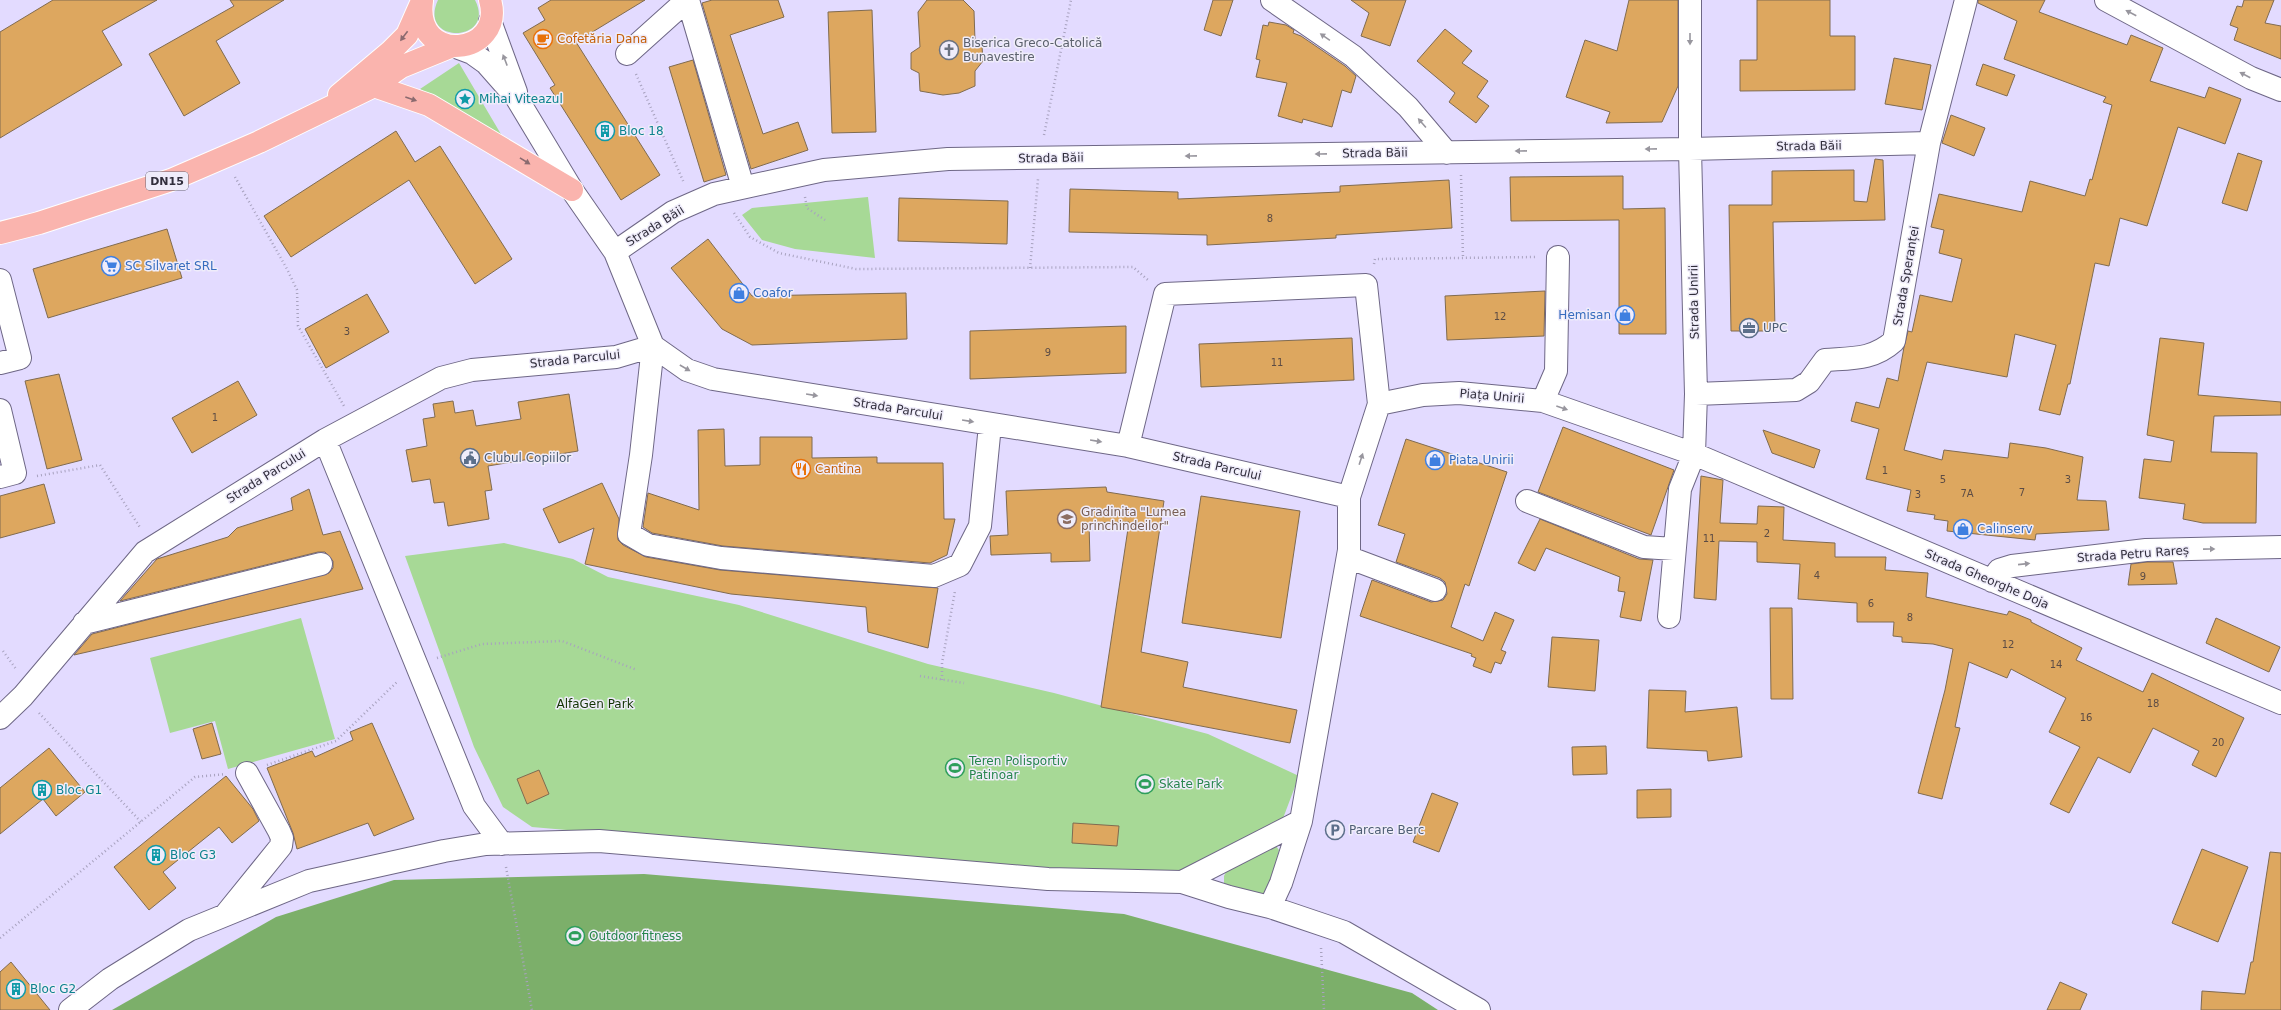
<svg xmlns="http://www.w3.org/2000/svg" width="2281" height="1010" viewBox="0 0 2281 1010" font-family="'DejaVu Sans',sans-serif">
	<style>
		.green { fill: #a7d996 }
		.forest { fill: #7caf6a }
		.building { fill: #dda75f; stroke: #806b50 }
		.lines { fill: none; stroke-linecap: round; stroke-linejoin: round }
		.minor-casing { stroke: #6e6786; stroke-width: 24 }
		.major-casing { stroke: #fff; stroke-width: 24 }
		.path { stroke: #a8a2bf; stroke-width: 2.5; stroke-dasharray: 1 3; stroke-linecap: butt }
		.minor { stroke: #fff; stroke-width: 22 }
		.major { stroke: #fab4ae; stroke-width: 22 }
		.oneway { fill: #98969e }
		.oneway2 { fill: #8b6a6f }
		.labels { text-anchor: middle; dominant-baseline: central; stroke-width: 3; stroke-linejoin: round; paint-order: stroke }
		.number-label { font-size: 10px; fill: #5c4c45 }
		.shield { fill: #efecfa; stroke: #6a6775; stroke-width: 1 }
		.shield-label { font-size: 11px; font-weight: bold; fill: #312e3c }
		.food-label { font-size: 12px; fill: #c56008; stroke: #efecfa; text-anchor: start }
		.worship-label { font-size: 12px; fill: #5b616d; stroke: #efecfa; text-anchor: start }
		.culture-label { font-size: 12px; fill: #0d838f; stroke: #efecfa; text-anchor: start }
		.street-label { font-size: 12px; fill: #312e3c; stroke: #efecfa }
		.shop-label { font-size: 12px; fill: #366cbe; stroke: #efecfa; text-anchor: start }
		.service-label { font-size: 12px; fill: #4e5e75; stroke: #efecfa; text-anchor: start }
		.education-label { font-size: 12px; fill: #785e54; stroke: #efecfa; text-anchor: start }
		.park-label { font-size: 12px; fill: #123403; stroke: #efecfa }
		.leisure-label { font-size: 12px; fill: #27864d; stroke: #efecfa; text-anchor: start }
	</style>
	<rect width="100%" height="100%" fill="#e3dbff"/>
	<!-- green -->
	<path class="green" d="M438,0h37c22,43 -58,45 -37,0z
		M459,63l46,78 -85,-52z
		M868,197l7,61 -80,-9 -33,-9 -20,-25 10,-7z
		M504,543l69,16 35,18 131,28 189,59 126,29 154,41 91,42 -17,45 -110,54h-84l-556,-48 -29,-20 -29,-60 -69,-191z
		M301,618l34,121 -107,30 -13,-48 -45,12 -20,-75z
		M1276,846l3,4 -8,39 -6,7 -41,-12v-8l4,-8z"/>
	<!-- forest -->
	<path class="forest" d="M644,874l480,40 288,79 26,17h-1326l164,-93 118,-37z"/>
	<!-- building -->
	<path class="building" d="M53,0h104l-55,31 20,34 -122,73v-106z
		M230,0h54l-68,41 24,42 -56,33 -35,-62 85,-48z
		M551,0h94l-69,42 84,133 -39,25 -71,-112 5,-3 -32,-52 22,-13 -7,-12z
		M712,0h66l6,17 -54,18 33,99 35,-12 10,28 -57,19 -49,-166z
		M927,0h36l11,11 1,30 7,5 1,15 -8,10v15l-16,7 -16,2 -23,-4 -1,-18 -8,-4v-16l9,-6 -2,-35z
		M1213,0h20l-12,36 -17,-6z
		M1351,0h55l-16,46 -29,-10 8,-23z
		M1629,0h49v86l-16,36 -56,1 4,-11 -44,-15 19,-57 32,11z
		M1757,0h73v36h25v54l-115,1v-31h17z
		M1978,0h67l-6,12 88,33 4,-10 32,13 -13,33 55,17 4,-11 32,12 -16,45 -47,-17 -31,99 -27,-8 -11,48 -14,-3 -25,121h-2l-8,31 -21,-5 17,-65 -41,-11 -8,43 -80,-15 -23,88 38,10 2,-10 64,8 2,-15 36,5 37,9 -6,43 29,1 3,29 -73,4 -1,6 -88,-9 1,-10 -14,-2 1,-4 -28,-4 4,-21 -45,-11 13,-50 -28,-8 5,-19 23,6 8,-30 11,3 6,-34 4,-16 4,1 8,-37 32,7 10,-43 -23,-6 5,-23 -13,-3 8,-33 83,18 8,-31 55,15 5,-17 2,1 20,-75 -9,-3 3,-5 -102,-38 13,-38 -39,-18z
		M2244,0h30l-9,23 16,3v33l-47,-19 4,-12 -8,-3 7,-19 5,1z
		M872,10l4,122 -44,1 -4,-121z
		M1269,22l17,3 8,5 -1,3 8,3 44,30 11,10 -5,17 -9,-3 -10,37 -29,-8 -1,4 -24,-7 9,-33 -31,-6 4,-17 -4,-1 7,-34 5,1z
		M1445,29l27,22 -10,12 26,18 -11,16 12,9 -13,17 -27,-21 6,-9 -38,-32z
		M1894,58l37,7 -9,45 -37,-6z
		M693,60l33,115 -22,7 -35,-115z
		M1983,64l32,11 -8,21 -31,-11z
		M1951,115l34,13 -11,28 -32,-13z
		M396,131l19,31 25,-16 72,113 -37,25 -66,-104 -118,77 -27,-41z
		M2238,153l24,8 -15,50 -25,-8z
		M1875,159l8,1 2,60 -112,2 2,109h-44l-2,-126h43v-34l82,-1v31l13,1z
		M1623,176v33l42,-1 1,126h-47v-114l-108,1 -1,-44z
		M1449,180l3,48 -116,7v3l-129,7v-10l-138,-3 1,-43 108,3v7l162,-7v-6z
		M899,198l109,3 -1,43 -109,-3z
		M167,229l15,49 -134,40 -15,-49z
		M708,239l44,57 154,-3 1,46 -155,6 -30,-16 -51,-61z
		M1545,291l-1,45 -97,4 -2,-44z
		M367,294l22,38 -63,36 -21,-39z
		M1126,326v47l-156,6v-48z
		M1352,338l2,42 -153,7 -2,-43z
		M2160,338l44,5 -6,52 83,7v13l-67,1 -3,36 46,1 -1,70h-53l-20,-4 2,-15 -46,-6 5,-39 27,3 3,-21 -27,-6z
		M59,374l23,86 -35,9 -22,-88z
		M238,381l19,34 -65,38 -20,-35z
		M569,394l9,57 -90,15 4,24 -7,1 4,28 -41,7 -4,-24 -10,1 -4,-24 -18,3 -6,-32 21,-4 -4,-27 12,-2 -2,-13 20,-3 2,12 18,-3 3,16 45,-7 -3,-17z
		M1563,427l111,43 -23,65 -113,-43z
		M724,429l1,37 35,-1v-28h52v21l65,-1v6h66l1,56h11l-8,36 -17,8 -207,-17 -71,-13 -9,-6 5,-34 51,17 -1,-80z
		M1763,430l57,20 -6,18 -42,-15z
		M1406,439l101,33 -38,114 -4,-2 -14,43 32,14 12,-29 19,8 -13,30 5,2 -5,12 -6,-2 -4,11 -18,-7 3,-8 -5,-2 1,-2 -112,-38 12,-36 59,22 12,-2 4,-6 -2,-12 -5,-4 -44,-16 9,-28 -27,-9z
		M1701,476l22,4 -3,43 37,1 1,-18 26,1 -1,33 52,3v14h51l-1,13 43,3 -2,24 81,18 2,-4 22,9v2l51,26 -6,12 67,32 9,-19 92,45 -28,59 -24,-12 7,-14 -46,-23 -23,45 -32,-16 -29,56 -19,-9 30,-57 -31,-15 17,-34 -55,-29 -4,9 -38,-16 -14,65 5,1 -18,71 -24,-6 27,-103 8,-41 -20,-5 -31,-2v-5l-9,-1 1,-14h-37v-19l-59,-4 2,-35 -43,-2v-20l-38,-1 -3,59 -22,-2z
		M602,483l17,36 -1,21 5,5 23,12 74,13 218,18 -10,60 -60,-16 -2,-25 -135,-13 -146,-30 9,-36 -35,15 -16,-34z
		M44,484l11,39 -55,15v-42z
		M1106,487l1,5 57,9 -23,151 47,10 -5,25 114,23 -7,33 -189,-36 28,-185 -40,1 1,38 -39,1v-9l-60,2 -1,-19 18,-1 -2,-44z
		M309,489l14,46 17,-4 23,58 -289,66 18,-21 237,-61 4,-5v-7l-8,-9h-7l-198,49 37,-42 71,-22 9,-9 56,-18 -2,-12z
		M1201,496l99,15 -19,127 -99,-15z
		M1540,519l99,40 14,1 -12,61 -21,-4 5,-25 -7,-1 2,-14 -74,-29 -11,23 -17,-8z
		M2147,562h26l4,22 -49,1 3,-21z
		M1770,608h22l1,91h-22z
		M2216,618l64,29 -11,25 -63,-29z
		M1552,637l47,3 -4,51 -47,-4z
		M1649,690l37,1 -1,21 52,-5 5,50 -34,4 -1,-10 -60,-3z
		M212,723l9,31 -19,5 -9,-30z
		M372,723l42,96 -40,17 -6,-13 -71,26 -4,-16 -26,-65 45,-17 3,6 38,-17 -3,-8z
		M1606,746l1,28 -34,1 -1,-28z
		M49,748l36,44 -29,24 -13,-17 -43,35v-46z
		M539,770l10,24 -22,10 -10,-25z
		M226,776l27,33 6,12 -27,22 -13,-16 -56,45 13,16 -27,22 -35,-43z
		M1671,789v28l-34,1v-28z
		M1432,793l26,10 -19,49 -26,-10z
		M1073,823l46,3 -2,20 -45,-3z
		M2202,849l46,18 -30,75 -46,-19z
		M2270,852l11,1v157h-80l1,-19 43,3 6,-32h2z
		M11,962l39,48h-50v-38z
		M2060,982l27,12 -7,16h-33z"/>
	<g class="lines">
		<defs>
			<path id="minor" d="M688,0l55,187
				M1272,0l81,56 55,51 39,46
				M2106,0l145,78 30,12
				M490,21l26,71
				M456,47l16,6 14,10 30,34 56,93 43,62 38,94 -12,109 -12,79 19,11 73,13 213,18 26,-11 20,-39 10,-101
				M627,54l60,-54
				M615,252l58,-40 41,-18 110,-24 124,-11 742,-10 239,-6
				M0,280l20,78 -20,5
				M653,346l34,24 26,9 415,67 221,51
				M1696,394l100,-4 13,-8 16,-22c27,-2 48,0 69,-19l35,-198 37,-143
				M1543,401l13,-30 2,-114
				M0,410l15,63 -15,4
				M325,440l149,366 28,38
				M1128,446l37,-152 201,-9 13,119
				M1527,501l117,46 30,2
				M1349,550l1,8 85,32
				M1992,581l7,-11 13,-4 134,-16 135,-3
				M1669,617l11,-128 14,-35 2,-60 -6,-245v-149
				M84,623l237,-59
				M0,718l23,-22 122,-144 180,-112 116,-62 31,-8 144,-13 37,-11
				M1182,882l47,15 41,10 11,-24 20,-62
				M1270,907l74,25 135,78
				M226,914l55,-68 1,-8 -3,-7 -32,-58
				M70,1010l40,-31 79,-49 120,-49 135,-30 42,-7 113,-3 449,38 134,3 119,-61 48,-271v-53l30,-93 44,-9 36,-2 84,8 151,53 587,249"/>
			<path id="major" d="M422,1c-9,65 84,55 68,-1
				M374,86l55,19 143,85
				M339,95l51,-43 17,-17 15,-34
				M0,233l39,-10 132,-43 88,-38 115,-56 27,-19 49,-20"/>
		</defs>
		<!-- minor casing -->
		<use href="#minor" class="minor-casing"/>
		<!-- major casing -->
		<use href="#major" class="major-casing"/>
		<!-- path -->
		<path class="path" d="M636,74l48,109
			M1044,135l27,-135
			M1461,175l2,83
			M235,177l52,92 10,21 1,36 46,80
			M805,197l2,11 18,12
			M734,213l16,24 29,16 77,16 277,-2 15,13
			M1374,264l1,-5 161,-2
			M1030,268l8,-89
			M37,476l63,-11 41,64
			M3,651l13,18
			M437,658l45,-14 80,-3 75,29
			M920,676l44,7
			M942,680v-17l13,-72
			M39,713l102,109
			M267,765l69,-24 62,-60
			M506,867l26,143
			M0,938l195,-161 31,-3
			M1321,948l3,62"/>
		<!-- minor -->
		<use href="#minor" class="minor"/>
		<!-- major -->
		<use href="#major" class="major"/>
	</g>
	<!-- one-way arrows -->
	<defs><path id="oneway-solid" d="M-6-.8H1V-3.2L6.5 0L1 3.2V.8H-6Z"/></defs>
	<g class="oneway">
		<use href="#oneway-solid" transform="translate(2131 13) rotate(-152)"/>
		<use href="#oneway-solid" transform="translate(1325 37) rotate(-145)"/>
		<use href="#oneway-solid" transform="translate(1690 39) rotate(90)"/>
		<use href="#oneway-solid" transform="translate(505 60) rotate(-111)"/>
		<use href="#oneway-solid" transform="translate(2245 75) rotate(-152)"/>
		<use href="#oneway-solid" transform="translate(1422 123) rotate(-131)"/>
		<use href="#oneway-solid" transform="translate(1651 149) rotate(179)"/>
		<use href="#oneway-solid" transform="translate(1521 151) rotate(179)"/>
		<use href="#oneway-solid" transform="translate(1321 154) rotate(179)"/>
		<use href="#oneway-solid" transform="translate(1191 156) rotate(179)"/>
		<use href="#oneway-solid" transform="translate(685 368) rotate(30)"/>
		<use href="#oneway-solid" transform="translate(812 395) rotate(9)"/>
		<use href="#oneway-solid" transform="translate(1562 408) rotate(19)"/>
		<use href="#oneway-solid" transform="translate(968 421) rotate(9)"/>
		<use href="#oneway-solid" transform="translate(1096 441) rotate(9)"/>
		<use href="#oneway-solid" transform="translate(1361 459) rotate(-72)"/>
		<use href="#oneway-solid" transform="translate(2209 549) rotate(-1)"/>
		<use href="#oneway-solid" transform="translate(2024 564) rotate(-6)"/>
	</g>
	<g class="oneway2">
		<use href="#oneway-solid" transform="translate(404 36) rotate(127)"/>
		<use href="#oneway-solid" transform="translate(411 99) rotate(19)"/>
		<use href="#oneway-solid" transform="translate(525 161) rotate(32)"/>
	</g>
	<!-- icons -->
	<defs>
		<symbol id="cafe-ring" viewBox="-11 -11 22 22"><circle r="9.5" fill="#efecfa" stroke="#e8710a" stroke-width="1.5"/><path d="M-5.5-4.5H6V0H3Q3 3.5 0 3.5H-2.5Q-5.5 3.5-5.5 0ZM3-3.2v2h1.7v-2ZM-6 4.5H4V6H-6Z" fill="#e8710a"/></symbol>
		<symbol id="church-ring" viewBox="-11 -11 22 22"><circle r="9.5" fill="#efecfa" stroke="#6b7280" stroke-width="1.5"/><path d="M-1.2-6h2.4v3.5h3.3v2.4h-3.3V6h-2.4V-.1h-3.3v-2.4h3.3Z" fill="#6b7280"/></symbol>
		<symbol id="sight-ring" viewBox="-11 -11 22 22"><circle r="9.5" fill="#efecfa" stroke="#0f9aa8" stroke-width="1.5"/><path d="M0-6L1.8-2.2L6-1.7L2.9 1.2L3.7 5.4L0 3.3L-3.7 5.4L-2.9 1.2L-6-1.7L-1.8-2.2Z" fill="#0f9aa8"/></symbol>
		<symbol id="building-ring" viewBox="-11 -11 22 22"><circle r="9.5" fill="#efecfa" stroke="#0f9aa8" stroke-width="1.5"/><path d="M-4-6H4V6H1V3H-1V6H-4ZM-2.5-4.3h1.7v1.8h-1.7ZM.8-4.3h1.7v1.8H.8ZM-2.5-1h1.7V.8h-1.7ZM.8-1h1.7V.8H.8Z" fill="#0f9aa8"/></symbol>
		<symbol id="supermarket-ring" viewBox="-11 -11 22 22"><circle r="9.5" fill="#efecfa" stroke="#3f7fe0" stroke-width="1.5"/><path d="M-6-5.5h2.5l.6 2H6L4.5 2H-2.5L-4.4-4H-6ZM-1.5 3.2a1.3 1.3 0 1 0 .1 0ZM3 3.2a1.3 1.3 0 1 0 .1 0Z" fill="#3f7fe0"/></symbol>
		<symbol id="shop-ring" viewBox="-11 -11 22 22"><circle r="9.5" fill="#efecfa" stroke="#3f7fe0" stroke-width="1.5"/><path d="M-5-2.5h2.3a2.7 3.5 0 0 1 5.4 0H5L5.5 6h-11ZM-1.5-2.5h3a1.5 2.3 0 0 0-3 0Z" fill="#3f7fe0"/></symbol>
		<symbol id="office-ring" viewBox="-11 -11 22 22"><circle r="9.5" fill="#efecfa" stroke="#5c6f8a" stroke-width="1.5"/><path d="M-6-3h4V-5.5h4V-3h4V5H-6ZM-1-4.5V-3h2v-1.5ZM-6 0V1H6V0Z" fill="#5c6f8a"/></symbol>
		<symbol id="civic-ring" viewBox="-11 -11 22 22"><circle r="9.5" fill="#efecfa" stroke="#5c6f8a" stroke-width="1.5"/><path d="M-.6-6.5H3V-4.5H.6V-3L4-1V1h2V6H-6V1h2V-1L-.6-3ZM-1.2 2.5V6h2.4V2.5Z" fill="#5c6f8a"/></symbol>
		<symbol id="restaurant-ring" viewBox="-11 -11 22 22"><circle r="9.5" fill="#efecfa" stroke="#e8710a" stroke-width="1.5"/><path d="M-5-6h1v4h1v-4h1v4h1v-4h1v5L-1.5 .5V6h-2V.5L-5-1ZM5-6V6H3V1.5H1.5Q1.5-4 5-6Z" fill="#e8710a"/></symbol>
		<symbol id="school-ring" viewBox="-11 -11 22 22"><circle r="9.5" fill="#efecfa" stroke="#8d6e63" stroke-width="1.5"/><path d="M0-5L7-2L0 1L-7-2ZM-4 1L0 2.5L4 1V4Q0 6-4 4Z" fill="#8d6e63"/></symbol>
		<symbol id="stadium-ring" viewBox="-11 -11 22 22"><circle r="9.5" fill="#efecfa" stroke="#2e9e5b" stroke-width="1.5"/><path d="M0-5a6.5 5 0 1 0 0 10a6.5 5 0 1 0 0-10ZM-3.5-1.8h7v3.6h-7Z" fill="#2e9e5b"/></symbol>
		<symbol id="parking-ring" viewBox="-11 -11 22 22"><circle r="9.5" fill="#efecfa" stroke="#5c6f8a" stroke-width="1.5"/><path d="M-3.5-5.5H1a3.5 3.5 0 0 1 0 7H-1V5.5H-3.5ZM-1-3.4V-.6H.8a1.4 1.4 0 0 0 0-2.8Z" fill="#5c6f8a"/></symbol>
	</defs>
	<g fill-rule="evenodd">
		<use href="#cafe-ring" x="532" y="28" width="22" height="22"/>
		<use href="#church-ring" x="938" y="39" width="22" height="22"/>
		<use href="#sight-ring" x="454" y="88" width="22" height="22"/>
		<use href="#building-ring" x="594" y="120" width="22" height="22"/>
		<use href="#supermarket-ring" x="100" y="255" width="22" height="22"/>
		<use href="#shop-ring" x="728" y="282" width="22" height="22"/>
		<use href="#shop-ring" x="1614" y="304" width="22" height="22"/>
		<use href="#office-ring" x="1738" y="317" width="22" height="22"/>
		<use href="#civic-ring" x="459" y="447" width="22" height="22"/>
		<use href="#shop-ring" x="1424" y="449" width="22" height="22"/>
		<use href="#restaurant-ring" x="790" y="458" width="22" height="22"/>
		<use href="#school-ring" x="1056" y="508" width="22" height="22"/>
		<use href="#shop-ring" x="1952" y="518" width="22" height="22"/>
		<use href="#stadium-ring" x="944" y="757" width="22" height="22"/>
		<use href="#stadium-ring" x="1134" y="773" width="22" height="22"/>
		<use href="#building-ring" x="31" y="779" width="22" height="22"/>
		<use href="#parking-ring" x="1324" y="819" width="22" height="22"/>
		<use href="#building-ring" x="145" y="844" width="22" height="22"/>
		<use href="#stadium-ring" x="564" y="925" width="22" height="22"/>
		<use href="#building-ring" x="5" y="978" width="22" height="22"/>
	</g>
	<g class="labels">
		<!-- number labels -->
		<g class="number-label">
			<text x="1270" y="218">8</text>
			<text x="1500" y="316">12</text>
			<text x="347" y="331">3</text>
			<text x="1048" y="352">9</text>
			<text x="1277" y="362">11</text>
			<text x="215" y="417">1</text>
			<text x="1885" y="470">1</text>
			<text x="1943" y="479">5</text>
			<text x="2068" y="479">3</text>
			<text x="2022" y="492">7</text>
			<text x="1967" y="493">7A</text>
			<text x="1918" y="494">3</text>
			<text x="1767" y="533">2</text>
			<text x="1709" y="538">11</text>
			<text x="1817" y="575">4</text>
			<text x="2143" y="576">9</text>
			<text x="1871" y="603">6</text>
			<text x="1910" y="617">8</text>
			<text x="2008" y="644">12</text>
			<text x="2056" y="664">14</text>
			<text x="2153" y="703">18</text>
			<text x="2086" y="717">16</text>
			<text x="2218" y="742">20</text>
		</g>
		<!-- shield labels -->
		<rect class="shield" x="146" y="172" width="42" height="18" rx="3"/>
		<g class="shield-label">
			<text x="167" y="181">DN15</text>
		</g>
		<!-- food labels -->
		<g class="food-label">
			<text x="557" y="39">Cofetăria Dana</text>
			<text x="815" y="469">Cantina</text>
		</g>
		<!-- worship labels -->
		<g class="worship-label">
			<text x="963" y="43">Biserica Greco-Catolică<tspan x="963" dy="14">Bunavestire</tspan></text>
		</g>
		<!-- culture labels -->
		<g class="culture-label">
			<text x="479" y="99">Mihai Viteazul</text>
			<text x="619" y="131">Bloc 18</text>
			<text x="56" y="790">Bloc G1</text>
			<text x="170" y="855">Bloc G3</text>
			<text x="30" y="989">Bloc G2</text>
		</g>
		<!-- street labels -->
		<g class="street-label">
			<text transform="translate(1809 146) rotate(-1)">Strada Băii</text>
			<text transform="translate(1375 153) rotate(-1)">Strada Băii</text>
			<text transform="translate(1051 158) rotate(-1)">Strada Băii</text>
			<text transform="translate(655 226) rotate(-32)">Strada Băii</text>
			<text transform="translate(1906 276) rotate(-80)">Strada Speranței</text>
			<text transform="translate(1694 302) rotate(-91)">Strada Unirii</text>
			<text transform="translate(575 359) rotate(-6)">Strada Parcului</text>
			<text transform="translate(1492 396) rotate(5)">Piața Unirii</text>
			<text transform="translate(898 409) rotate(9)">Strada Parcului</text>
			<text transform="translate(1217 466) rotate(13)">Strada Parcului</text>
			<text transform="translate(266 476) rotate(-32)">Strada Parcului</text>
			<text transform="translate(2133 554) rotate(-4)">Strada Petru Rareș</text>
			<text transform="translate(1987 579) rotate(23)">Strada Gheorghe Doja</text>
		</g>
		<!-- shop labels -->
		<g class="shop-label">
			<text x="125" y="266">SC Silvaret SRL</text>
			<text x="753" y="293">Coafor</text>
			<text x="1611" y="315" text-anchor="end">Hemisan</text>
			<text x="1449" y="460">Piata Unirii</text>
			<text x="1977" y="529">Calinserv</text>
		</g>
		<!-- service labels -->
		<g class="service-label">
			<text x="1763" y="328">UPC</text>
			<text x="484" y="458">Clubul Copiilor</text>
			<text x="1349" y="830">Parcare Berc</text>
		</g>
		<!-- education labels -->
		<g class="education-label">
			<text x="1081" y="512">Gradinita "Lumea<tspan x="1081" dy="14">princhindeilor"</tspan></text>
		</g>
		<!-- park labels -->
		<g class="park-label">
			<text x="595" y="704">AlfaGen Park</text>
		</g>
		<!-- leisure labels -->
		<g class="leisure-label">
			<text x="969" y="761">Teren Polisportiv<tspan x="969" dy="14">Patinoar</tspan></text>
			<text x="1159" y="784">Skate Park</text>
			<text x="589" y="936">Outdoor fitness</text>
		</g>
	</g>
</svg>
